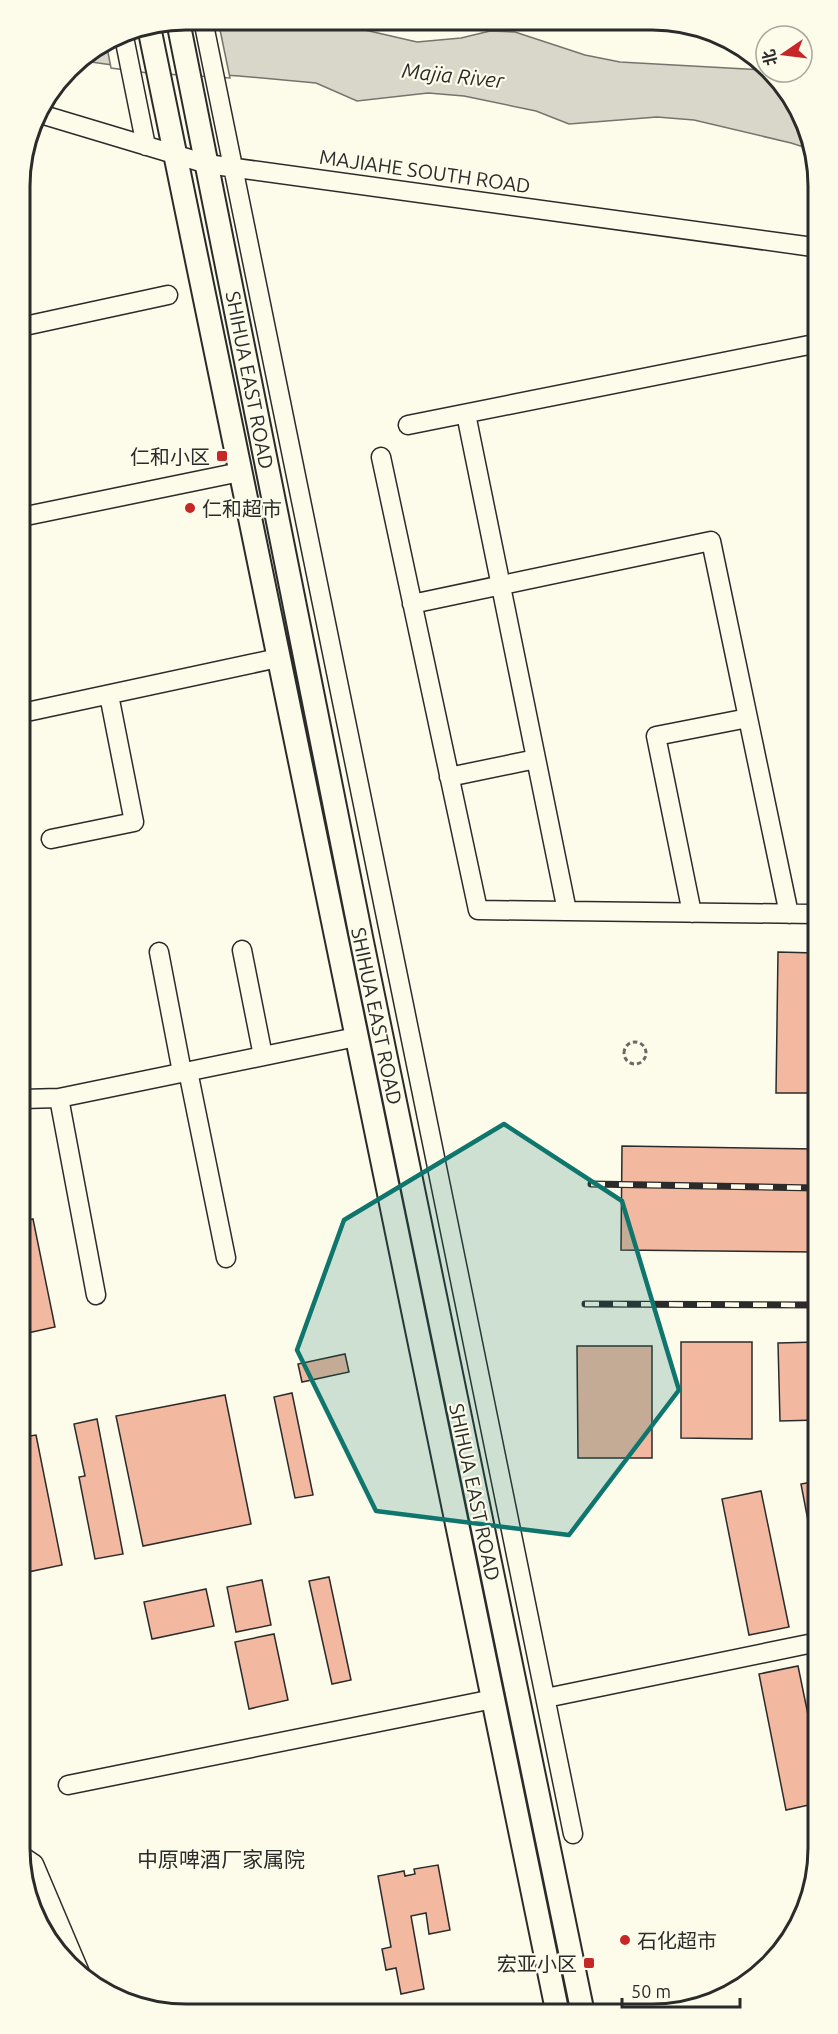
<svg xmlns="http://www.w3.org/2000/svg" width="838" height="2034" viewBox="0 0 838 2034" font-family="Ubuntu,'Noto Sans SC',sans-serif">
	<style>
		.water { fill: #d8d7c9; stroke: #74746e; stroke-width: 1.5 }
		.pier { fill: #fdfbea; stroke: #74746e; stroke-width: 1.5 }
		.building { fill: #f2b8a0; stroke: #2b2b2b; stroke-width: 1.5 }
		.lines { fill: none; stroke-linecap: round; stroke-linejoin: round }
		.minor-casing { stroke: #2b2b2b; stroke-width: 21 }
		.major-casing { stroke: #2b2b2b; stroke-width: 26 }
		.path { stroke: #6a6964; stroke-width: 3; stroke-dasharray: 4.5 3; stroke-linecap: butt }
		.minor { stroke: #fdfbea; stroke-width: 18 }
		.major { stroke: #fdfbea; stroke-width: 22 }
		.rail-casing { stroke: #2b2b2b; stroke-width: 7 }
		.rail { stroke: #fdfbea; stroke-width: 4.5; stroke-dasharray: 14; stroke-linecap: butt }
		.marked { fill: #0f766e; fill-opacity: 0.2; stroke: #0f766e; stroke-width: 4.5; stroke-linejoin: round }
		.poi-dot { fill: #c62828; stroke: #fdfbea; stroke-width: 2 }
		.labels { text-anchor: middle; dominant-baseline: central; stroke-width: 4.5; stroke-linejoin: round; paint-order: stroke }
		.street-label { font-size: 20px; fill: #2b2b2b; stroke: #fdfbea }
		.poi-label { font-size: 20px; fill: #2b2b2b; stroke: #fdfbea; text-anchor: end }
		.water-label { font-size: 21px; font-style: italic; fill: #2b2b2b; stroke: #fdfbea }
		.neighbourhood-label { font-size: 21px; fill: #2b2b2b; stroke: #fdfbea }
		.rim { fill: none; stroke: #2b2b2b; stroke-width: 3 }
	</style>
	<rect width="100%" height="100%" fill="#fdfbea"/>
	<!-- water -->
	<path class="water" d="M186,20h149l4,4 78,18 44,-4 29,-7 25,1 70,23 35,7 146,8v2h6l41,71v7l-22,-7 -97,-23 -37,-3 -88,7 -33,-13 -72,-15 -36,-3 -71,8 -41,-18 -77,-7 -91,-6 -71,-10 45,-28z"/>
	<!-- pier -->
	<path class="pier" d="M186,20h32l12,58 -82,-5 -37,-5 -5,-26 16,-10z"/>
	<!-- building -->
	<path class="building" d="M778,952l37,1 1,140h-40z
		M622,1146l194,3v103l-195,-2z
		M33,1219l22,108 -32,7v-113z
		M681,1342h71v97l-71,-1z
		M817,1342v78l-37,1 -2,-78z
		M577,1346h75v112h-74z
		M345,1354l4,18 -47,10 -4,-18z
		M292,1393l21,102 -18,3 -21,-101z
		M225,1395l26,129 -108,22 -27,-130z
		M97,1419l26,135 -28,5 -16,-82 6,-1 -11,-52z
		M36,1435l26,130 -34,7 -4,-19v-116z
		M817,1481v87l-16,-84z
		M761,1491l28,136 -40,8 -27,-136z
		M329,1577l22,103 -19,4 -23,-103z
		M262,1580l9,45 -35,7 -9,-45z
		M206,1589l8,37 -62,13 -8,-37z
		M274,1634l14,66 -39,9 -14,-67z
		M798,1666l20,97v40l-32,7 -27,-136z
		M438,1865l12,65 -21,4 -3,-21 -15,3 13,73 -23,5 -5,-26 -10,2 -4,-21 9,-2 -13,-71 26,-5 1,5 10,-2 -1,-5z"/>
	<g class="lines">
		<defs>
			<path id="minor" d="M203,20l370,1814
				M123,32l23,114
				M37,113l170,51 606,83
				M20,327l148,-32
				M466,414l101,497
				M408,425l406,-81
				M381,457l97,453 337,4
				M21,517l219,-45
				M412,604l299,-63 78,373
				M22,713l256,-55
				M449,777l87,-18
				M51,839l83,-17 -25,-127
				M692,913l-36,-177 92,-18
				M242,950l21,106
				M159,952l23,120
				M188,1071l38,187
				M59,1098l37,197
				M23,1099l36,-1 297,-61
				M546,1698l272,-56
				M68,1785l425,-86
				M25,1858l9,6 47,111"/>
			<path id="major" d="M178,21l184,921 220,1067
				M149,27l408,1983"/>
		</defs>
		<!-- minor casing -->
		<use href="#minor" class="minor-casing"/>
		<!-- major casing -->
		<use href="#major" class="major-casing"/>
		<!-- path -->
		<path class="path" d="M624 1053a11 11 0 1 1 22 0a11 11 0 1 1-22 0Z"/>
		<!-- minor -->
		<use href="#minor" class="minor"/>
		<!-- major -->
		<use href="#major" class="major"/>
		<defs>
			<path id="rail" d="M591,1184l225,4
				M585,1304l231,1"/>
		</defs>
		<!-- rail casing -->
		<use href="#rail" class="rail-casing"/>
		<!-- rail -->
		<use href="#rail" class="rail"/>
	</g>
	<!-- marked area -->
	<path class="marked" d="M504,1124l118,77 57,189 -110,145 -193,-24 -79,-161 47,-130z"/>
	<!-- markers -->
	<g class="poi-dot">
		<rect x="216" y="450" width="12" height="12" rx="3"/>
		<circle cx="190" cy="508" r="6"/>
		<circle cx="625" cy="1940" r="6"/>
		<rect x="583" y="1957" width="12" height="12" rx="3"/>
	</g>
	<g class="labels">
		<!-- street labels -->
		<g class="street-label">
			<text transform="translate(425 171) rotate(8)">MAJIAHE SOUTH ROAD</text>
			<text transform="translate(250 380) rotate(79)">SHIHUA EAST ROAD</text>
			<text transform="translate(377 1016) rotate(78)">SHIHUA EAST ROAD</text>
			<text transform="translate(475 1492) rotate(78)">SHIHUA EAST ROAD</text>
		</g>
		<!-- poi labels -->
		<g class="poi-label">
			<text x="210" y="456">仁和小区</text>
			<text x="202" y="508" text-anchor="start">仁和超市</text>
			<text x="637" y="1940" text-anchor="start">石化超市</text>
			<text x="577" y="1963">宏亚小区</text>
		</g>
		<!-- water labels -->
		<g class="water-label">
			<text transform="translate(453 75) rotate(6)">Majia River</text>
		</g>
		<!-- neighbourhood labels -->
		<g class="neighbourhood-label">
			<text x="221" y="1859">中原啤酒厂家属院</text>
		</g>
	</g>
	<!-- crop -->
	<path d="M0 0H838V2034H0ZM186 30H652A156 156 0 0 1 808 186V1848A156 156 0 0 1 652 2004H186A156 156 0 0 1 30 1848V186A156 156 0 0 1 186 30Z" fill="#fdfbea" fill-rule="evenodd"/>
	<path class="rim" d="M186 30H652A156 156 0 0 1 808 186V1848A156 156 0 0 1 652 2004H186A156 156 0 0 1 30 1848V186A156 156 0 0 1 186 30Z"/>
	<!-- north arrow -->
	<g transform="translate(784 54) rotate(256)"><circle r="28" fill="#fdfbea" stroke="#a9a89e" stroke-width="1.5"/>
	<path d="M0-4.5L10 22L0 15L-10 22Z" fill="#c62828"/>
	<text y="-9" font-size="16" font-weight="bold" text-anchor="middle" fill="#2b2b2b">北</text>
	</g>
	<!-- scale -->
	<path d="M622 1998v9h118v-9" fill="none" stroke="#2b2b2b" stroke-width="3"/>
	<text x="631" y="1998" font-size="18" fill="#2b2b2b" stroke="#fdfbea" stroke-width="4.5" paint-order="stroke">50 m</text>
</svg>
